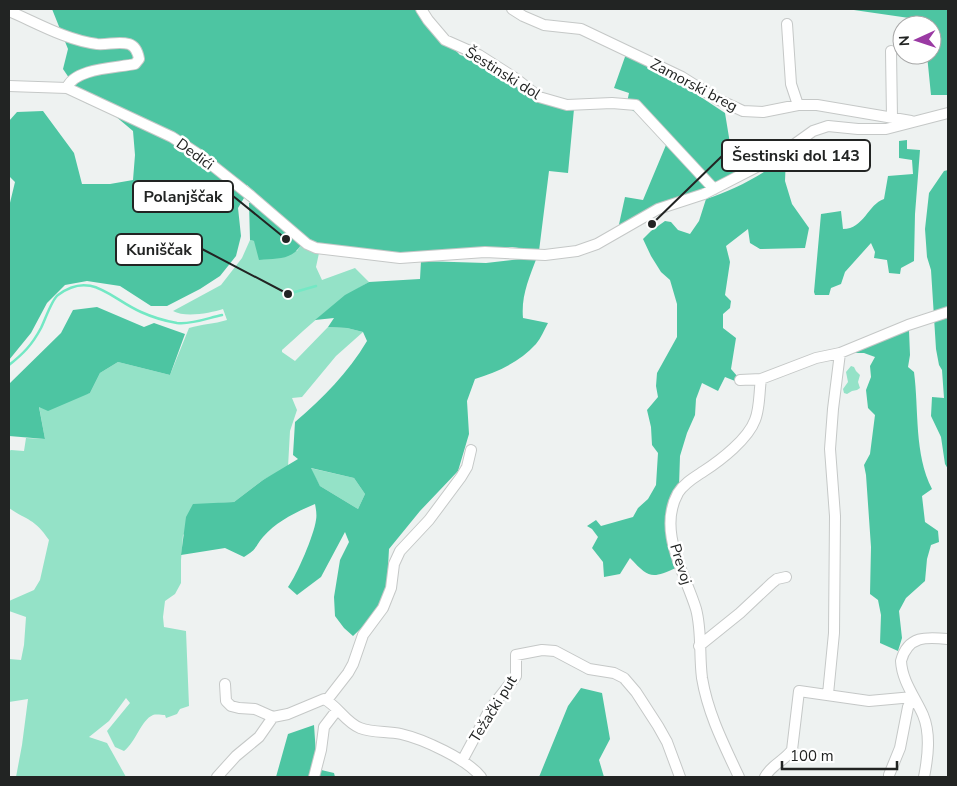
<svg xmlns="http://www.w3.org/2000/svg" width="957" height="786" viewBox="0 0 957 786" font-family="'Nunito Sans',sans-serif">
	<style>
		.green { fill: #94e2c7 }
		.forest { fill: #4dc5a2; fill-rule: evenodd }
		.lines { fill: none; stroke-linecap: round; stroke-linejoin: round }
		.stream { stroke: #73e8c4; stroke-width: 2.5 }
		.minor-casing { stroke: #c5c8c7; stroke-width: 12 }
		.minor { stroke: #fff; stroke-width: 10 }
		.labels { text-anchor: middle; dominant-baseline: central; stroke-width: 5; stroke-linejoin: round; paint-order: stroke }
		.street-label { font-size: 15px; fill: #222423; stroke: #fff }
		.leader { fill: none; stroke: #222423; stroke-width: 2 }
		.callout-dot { fill: #222423; stroke: #fff; stroke-width: 2 }
		.callout { fill: #fff; stroke: #222423; stroke-width: 2 }
		.callout-label { font-size: 16px; text-anchor: middle; font-weight: bold; fill: #222423 }
	</style>
	<rect width="100%" height="100%" fill="#eef2f1"/>
	<!-- green -->
	<path class="green" d="M250,240l47,11 4,-6 10,7 8,1 -3,14 6,13 33,-12 14,14c-34,19 -58,42 -87,68v2l13,9 33,-34 19,1 16,4 -27,24 -34,41 -10,1 5,12 -7,21 -2,36 -25,13 -29,22 -16,1 -35,32 -2,25v23l-6,11 -10,7 -2,16 1,10 22,4 3,75 -9,3 -3,5 -11,4 -1,-3c-3,0 -9,-1 -12,0 -12,5 -17,27 -29,36l-9,-4 -8,-16 23,-28 -4,-5 -17,23 -20,16 18,6 19,34h-110l6,-32 6,-46 -19,3v-43l12,1 3,-15 2,-28 -17,-6v-10l25,-11 6,-10 9,-40c-15,-22 -21,-19 -40,-32v-57l2,-1 13,1 2,-13 19,1 -6,-33 51,-13 10,-20 18,-11 52,13 19,-47c13,-4 25,-4 38,-8l-4,-11c-12,4 -38,9 -50,2l48,-26 21,-27z
		M851,366l3,1 2,4 4,4 -2,7 2,6 -3,2 -5,1 -5,3 -3,-1 -1,-4 5,-7 -2,-10z
		M310,468l44,10 11,16 -7,15 -38,-23z"/>
	<!-- forest -->
	<path class="forest" d="M52,9h363l45,46 20,6 12,6 37,28 45,14 -6,64 -19,-2 -10,80 -27,-4 -118,8 -82,-13 -65,-57 -3,13 -6,10 3,28 -5,20 -16,20 -20,13 -33,17h-16l-31,-20 -33,-5 -22,4 -18,18 -16,30 -22,27v-153l6,-25 -6,-6v-55l8,-9 26,-1 31,42 8,31h28l23,-4 2,-25 -2,-24 -19,-16 -28,-12 -23,-34 5,-20z
		M847,9h101v86h-17l-4,-40h5v-30h-8l-1,-5z
		M626,54l49,26 50,33 10,61 -117,55 7,-32 18,3 23,-55 -27,-31 -13,-7 3,-14 -15,-5z
		M907,140v9l13,1 -5,64 -1,47 -13,7 -1,6 -11,-1 -2,-13 -13,-2 1,-6 -4,-9 -26,29 -4,12 -10,4 -2,7h-14l-1,-3 7,-78 20,-3 2,18c21,0 25,-25 41,-30l4,-23 25,-2 -1,-14 -13,-2v-17z
		M786,156l-1,25 7,23 17,24 -4,20 -45,1 -10,-6 -2,-14 -22,17 4,16 -5,33 6,6 -1,7 -7,6v14l13,10 -5,31 7,8 -3,4 -10,-4 -7,14 -16,-8 -6,16 -1,16 -8,18 -7,23 -1,30 -9,18 6,64c-25,11 -27,10 -46,-10l-10,16 -16,3 -1,-15 -11,-14 6,-11 -6,-8 -5,-3 9,-6 5,6 32,-9 5,-9 10,-9 8,-14 2,-32 -6,-8 -1,-18 -4,-17 11,-13 -2,-11 1,-13 20,-36v-33l-7,-24 -9,-8 -10,-16 -8,-17 8,-8 14,-10 6,1 7,8 12,4 9,-13 7,-22c26,-8 59,-25 80,-43z
		M948,170v299l-3,-5 -4,-27 -10,-21 1,-19 12,1 -2,-28 -3,-5 -3,-16 -5,-79 -4,-13 -2,-28 4,-36 15,-22z
		M249,203h5l47,42c-10,16 -25,13 -42,15l-5,-19 -4,-1z
		M537,257c-8,21 -16,39 -14,61l25,5c-4,7 -7,15 -12,21 -16,18 -39,28 -61,35l-8,22 2,33 -11,37 -38,40 -31,38 -2,36 -11,29 -23,22 -9,-8 -9,-12 -1,-19 6,-37 9,-18 -4,-10 -24,45 -24,18 -9,-8c9,-12 26,-52 28,-67 1,-5 0,-11 -1,-16 -19,8 -38,17 -52,33 -9,11 -5,11 -19,20l-19,-9 -44,7 5,-38 7,-13 41,-2 29,-22 35,-21 -5,-4 2,-33c28,-24 53,-49 72,-81l-4,-9 -16,-4 -19,-1 6,-9 -19,2 30,-25 24,-13 51,-3 1,-18 65,2zM311,468l43,10 11,16 -7,15 -38,-23z
		M97,307l47,20 10,-4 31,11 -15,41 -52,-13 -18,11 -10,20 -42,18 -9,-4 6,32 -36,-3v-52l52,-51 12,-23z
		M909,330l1,25 -2,12 6,5c5,38 0,82 18,117l-10,7 3,26 13,9 1,11 -8,3 -4,14 -2,22 -19,17 -7,13 3,27 -4,13 -18,-8 1,-28 -3,-15 -8,-6 1,-47 -5,-72 -2,-10 6,-11 5,-39 -7,-7 -2,-18 5,-13 -1,-11 5,-9 -11,-4h-13l3,-3z
		M581,688l21,5 8,46 -11,21 5,17h-65l29,-71z
		M314,725l3,44 17,4 1,4h-59l12,-43z"/>
	<g class="lines">
		<!-- stream -->
		<path class="stream" d="M288,294l28,-8
			M9,365c14,-11 23,-20 32,-37 4,-8 11,-29 17,-33 33,-25 53,4 83,17 11,5 24,9 36,11 14,2 31,-5 45,-8"/>
		<defs>
			<path id="minor" d="M421,9l7,11 17,20 34,15 36,23 24,19 28,8 45,-2 24,2 78,84
				M512,9l11,7 21,9 37,4 101,48 35,22 26,12 20,1 35,-7h19l94,16
				M9,11c28,12 57,29 88,33 11,1 21,-3 32,0 6,2 9,9 10,15l-4,5c-18,4 -61,4 -68,24
				M787,24l4,60 7,21
				M891,51l1,67
				M9,86l58,2 105,49 26,17 53,42 56,48 9,4 84,10 85,-6 60,3 32,-4 20,-7 61,-35 46,-15 74,-38 35,-25 15,-5 30,3h28l62,-16
				M740,380l21,-1
				M699,646l41,-33 32,-30 5,-4 9,-2
				M828,694l6,-61 1,-117 -5,-67 3,-40 7,-56
				M327,700l21,-27 5,-9 10,-29 20,-27 8,-20 3,-24 6,-13 29,-31 32,-43 6,-10 4,-17
				M273,717l15,-3 36,-15c14,7 21,23 36,29 13,5 28,3 41,6 22,5 66,25 80,43
				M462,761l28,-52 26,-33v-21l26,-5 13,1 34,18 25,4 10,5 12,14 22,34 9,16 13,35
				M889,775l11,-27 8,-41 5,-10
				M217,777l19,-21 23,-19 14,-20 -18,-8 -16,-1 -8,-2 -5,-5 -1,-17
				M314,777l7,-27 3,-23 13,-17
				M739,777c-15,-32 -31,-63 -37,-99 -3,-23 0,-47 -6,-69 -11,-36 -39,-78 -18,-116 6,-10 17,-16 26,-22 17,-11 44,-32 51,-51 5,-12 4,-28 6,-41l55,-21 24,-5 68,-28 40,-13
				M765,777c6,-12 19,-16 27,-27l7,-59 70,10 44,-4
				M924,777c4,-20 7,-43 -1,-62 -8,-18 -21,-34 -22,-54 7,-26 26,-24 47,-22"/>
		</defs>
		<!-- minor casing -->
		<use href="#minor" class="minor-casing"/>
		<!-- minor -->
		<use href="#minor" class="minor"/>
	</g>
	<g class="labels">
		<!-- street labels -->
		<g class="street-label">
			<text transform="translate(503 73) rotate(32)">Šestinski dol</text>
			<text transform="translate(694 85) rotate(28)">Zamorski breg</text>
			<text transform="translate(195 154) rotate(36)">Dedići</text>
			<text transform="translate(681 564) rotate(73)">Prevoj</text>
			<text transform="translate(493 709) rotate(-58)">Težački put</text>
		</g>
	</g>
	<!-- callouts -->
	<path class="leader" d="M652 224L722 156M286 239L233 196M288 294L202 249"/>
	<g class="callout-dot">
		<circle cx="652" cy="224" r="5"/>
		<circle cx="286" cy="239" r="5"/>
		<circle cx="288" cy="294" r="5"/>
	</g>
	<g class="callout">
		<rect x="722" y="140" width="148" height="31" rx="5"/>
		<rect x="133" y="181" width="100" height="31" rx="5"/>
		<rect x="116" y="234" width="86" height="31" rx="5"/>
	</g>
	<g class="callout-label">
		<text x="796" y="161">Šestinski dol 143</text>
		<text x="183" y="202">Polanjščak</text>
		<text x="159" y="255">Kuniščak</text>
	</g>
	<!-- border -->
	<rect width="957" height="786" fill="none" stroke="#222423" stroke-width="20"/>
	<!-- north arrow -->
	<g transform="translate(917 40) rotate(267)"><circle r="24" fill="#ffffff" stroke="#a7a7a7"/>
	<path d="M0-4L9 19L0 12L-9 19Z" fill="#9a3aa3"/>
	<text y="-8" font-size="14" font-weight="bold" text-anchor="middle" fill="#222423">N</text>
	</g>
	<!-- scale -->
	<path d="M782 761v8h115v-8" fill="none" stroke="#222423" stroke-width="2.5"/>
	<text x="790" y="761" font-size="15" fill="#222423" stroke="#ffffff" stroke-width="4" paint-order="stroke">100 m</text>
</svg>
